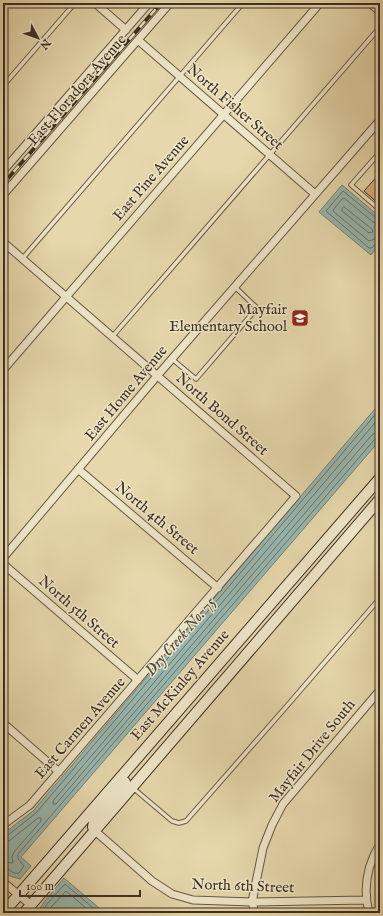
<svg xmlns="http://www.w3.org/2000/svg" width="383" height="916" viewBox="0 0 383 916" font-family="'IM FELL English',serif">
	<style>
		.water { fill: #98b8b1; stroke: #748179 }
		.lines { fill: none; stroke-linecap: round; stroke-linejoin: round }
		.shore { stroke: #6a746a; stroke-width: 1 }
		.building { fill: #dbac7e; stroke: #3d2f24 }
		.lane-casing { stroke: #675946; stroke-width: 5.5 }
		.street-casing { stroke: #675946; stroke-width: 9 }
		.secondary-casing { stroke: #3d2f24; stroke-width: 12 }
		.lane { stroke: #efe6c9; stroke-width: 3.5 }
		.street { stroke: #efe6c9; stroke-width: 7 }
		.secondary { stroke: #efe6c9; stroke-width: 10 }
		.rail-casing { stroke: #3d2f24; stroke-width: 4 }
		.rail { stroke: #efe6c9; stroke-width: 2.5; stroke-dasharray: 8; stroke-linecap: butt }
		.labels { text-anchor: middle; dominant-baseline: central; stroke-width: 3; stroke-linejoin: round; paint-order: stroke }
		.street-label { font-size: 15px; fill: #3d2f24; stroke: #efe6c9 }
		.poi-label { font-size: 15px; fill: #3d2f24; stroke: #efe6c9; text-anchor: end }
		.water-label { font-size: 16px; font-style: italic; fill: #4f4a40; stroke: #efe6c9 }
	</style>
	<rect width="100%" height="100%" fill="#e6d8ac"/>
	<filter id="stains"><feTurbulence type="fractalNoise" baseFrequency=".005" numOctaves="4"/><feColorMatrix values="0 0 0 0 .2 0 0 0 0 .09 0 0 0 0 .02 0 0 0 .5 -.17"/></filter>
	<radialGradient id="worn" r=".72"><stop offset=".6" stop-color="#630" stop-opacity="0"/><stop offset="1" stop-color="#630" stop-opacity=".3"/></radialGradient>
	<!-- water -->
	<path class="water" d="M342,185l38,32v27l-9,11 -52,-43z
		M380,403v37l-359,417 10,9 -11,13 -10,-3 -7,-7v-35l30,-23z
		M64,878l41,35h-68l7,-11z"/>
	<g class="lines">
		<!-- shore -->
		<path class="shore" d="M344,207l28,22 1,3 -4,1 -27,-22v-2z
			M380,219l-4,-1 -33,-27 -17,20 43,37h3l4,-5 4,-1
			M380,224l-7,-2 -29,-24 -2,1 -9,11 1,2 35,29 11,-4
			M380,417l-327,384v3h3l39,-46 276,-322 4,-3h5
			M3,837l4,-1 29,-23 344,-404
			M3,842l6,-1 29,-23h3v3l-27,31 -2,5 1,6 -10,-1
			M3,867c6,0 9,8 16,6l5,-7 -6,-7v-5l357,-415 5,-1
			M42,913l5,-9 18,-20 34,29
			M48,913l3,-6 15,-16 26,22"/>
	</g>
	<!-- building -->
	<path class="building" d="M380,173v32l-16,-14z"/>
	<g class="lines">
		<defs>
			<path id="lane" d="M367,3l13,11
				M3,86l72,-83
				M380,152l-29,33 29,25
				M22,259l221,-256
				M112,337l268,-310
				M172,359l24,20 61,-71 -22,-21
				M133,788l39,33 7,2 7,-2 100,-114 94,-109"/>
			<path id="street" d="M95,3l31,27
				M138,40l177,154
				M3,171l146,-168
				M3,195l167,-192
				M3,242l293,254 -266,309 -27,20
				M3,370l317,-367
				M78,469l140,119
				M3,558l154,-182 223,-256
				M3,564l135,116
				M3,723l56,49
				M94,830l58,51 20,13 21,6 59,2 113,-2
				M3,882l28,23
				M255,913l-3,-11 11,-54 9,-23 11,-21 97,-114
				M369,913c-6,-24 -2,-48 11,-69"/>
			<path id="secondary" d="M94,830l-1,-3 2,-10 30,-35
				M3,913l377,-435
				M24,913l356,-414"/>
		</defs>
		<!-- lane casing -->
		<use href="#lane" class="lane-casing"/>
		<!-- street casing -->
		<use href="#street" class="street-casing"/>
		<!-- secondary casing -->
		<use href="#secondary" class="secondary-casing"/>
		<!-- lane -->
		<use href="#lane" class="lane"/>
		<!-- street -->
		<use href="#street" class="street"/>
		<!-- secondary -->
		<use href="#secondary" class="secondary"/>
		<defs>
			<path id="rail" d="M3,184l158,-181"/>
		</defs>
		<!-- rail casing -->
		<use href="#rail" class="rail-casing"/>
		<!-- rail -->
		<use href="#rail" class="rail"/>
	</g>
	<!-- icons -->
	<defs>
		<symbol id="school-square" viewBox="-11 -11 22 22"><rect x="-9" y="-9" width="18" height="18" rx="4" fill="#8f2418" stroke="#efe6c9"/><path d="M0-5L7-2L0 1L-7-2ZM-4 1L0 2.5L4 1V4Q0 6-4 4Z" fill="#fff"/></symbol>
	</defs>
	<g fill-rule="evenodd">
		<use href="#school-square" x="290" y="308" width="20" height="20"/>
	</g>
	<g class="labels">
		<!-- street labels -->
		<g class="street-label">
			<text transform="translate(77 90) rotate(-49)">East Floradora Avenue</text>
			<text transform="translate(235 107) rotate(41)">North Fisher Street</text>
			<text transform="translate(151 178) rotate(-49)">East Pine Avenue</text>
			<text transform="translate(126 393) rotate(-50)">East Home Avenue</text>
			<text transform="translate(222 414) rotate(41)">North Bond Street</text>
			<text transform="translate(157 518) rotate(40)">North 4th Street</text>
			<text transform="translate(79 612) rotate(41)">North 5th Street</text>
			<text transform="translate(180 685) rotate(-49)">East McKinley Avenue</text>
			<text transform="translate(80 728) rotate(-49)">East Carmen Avenue</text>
			<text transform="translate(312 751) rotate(-51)">Mayfair Drive South</text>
			<text transform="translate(243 886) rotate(2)">North 6th Street</text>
		</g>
		<!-- poi labels -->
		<g class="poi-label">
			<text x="287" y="309">Mayfair<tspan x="287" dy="17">Elementary School</tspan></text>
		</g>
		<!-- water labels -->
		<g class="water-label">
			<text transform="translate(181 637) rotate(-49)">Dry Creek No. 75</text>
		</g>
	</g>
	<!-- margin -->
	<rect width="383" height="916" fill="none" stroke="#e6d8ac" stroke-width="16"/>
	<rect x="4" y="4" width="375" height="908" fill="none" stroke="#3d2f24" stroke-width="2"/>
	<rect x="8" y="8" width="367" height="900" fill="none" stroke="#3d2f24"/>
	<!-- north arrow -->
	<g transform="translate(38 38) rotate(131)" stroke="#efe6c9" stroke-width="3" paint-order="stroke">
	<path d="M0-3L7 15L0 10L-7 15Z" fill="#3d2f24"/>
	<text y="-6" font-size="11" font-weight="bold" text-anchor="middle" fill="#3d2f24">N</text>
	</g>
	<!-- scale -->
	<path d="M20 890v6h120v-6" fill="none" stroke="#3d2f24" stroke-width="2"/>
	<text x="26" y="890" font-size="12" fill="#3d2f24" stroke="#efe6c9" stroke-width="3" paint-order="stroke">100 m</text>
	<rect width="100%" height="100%" filter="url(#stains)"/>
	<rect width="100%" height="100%" fill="url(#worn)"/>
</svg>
